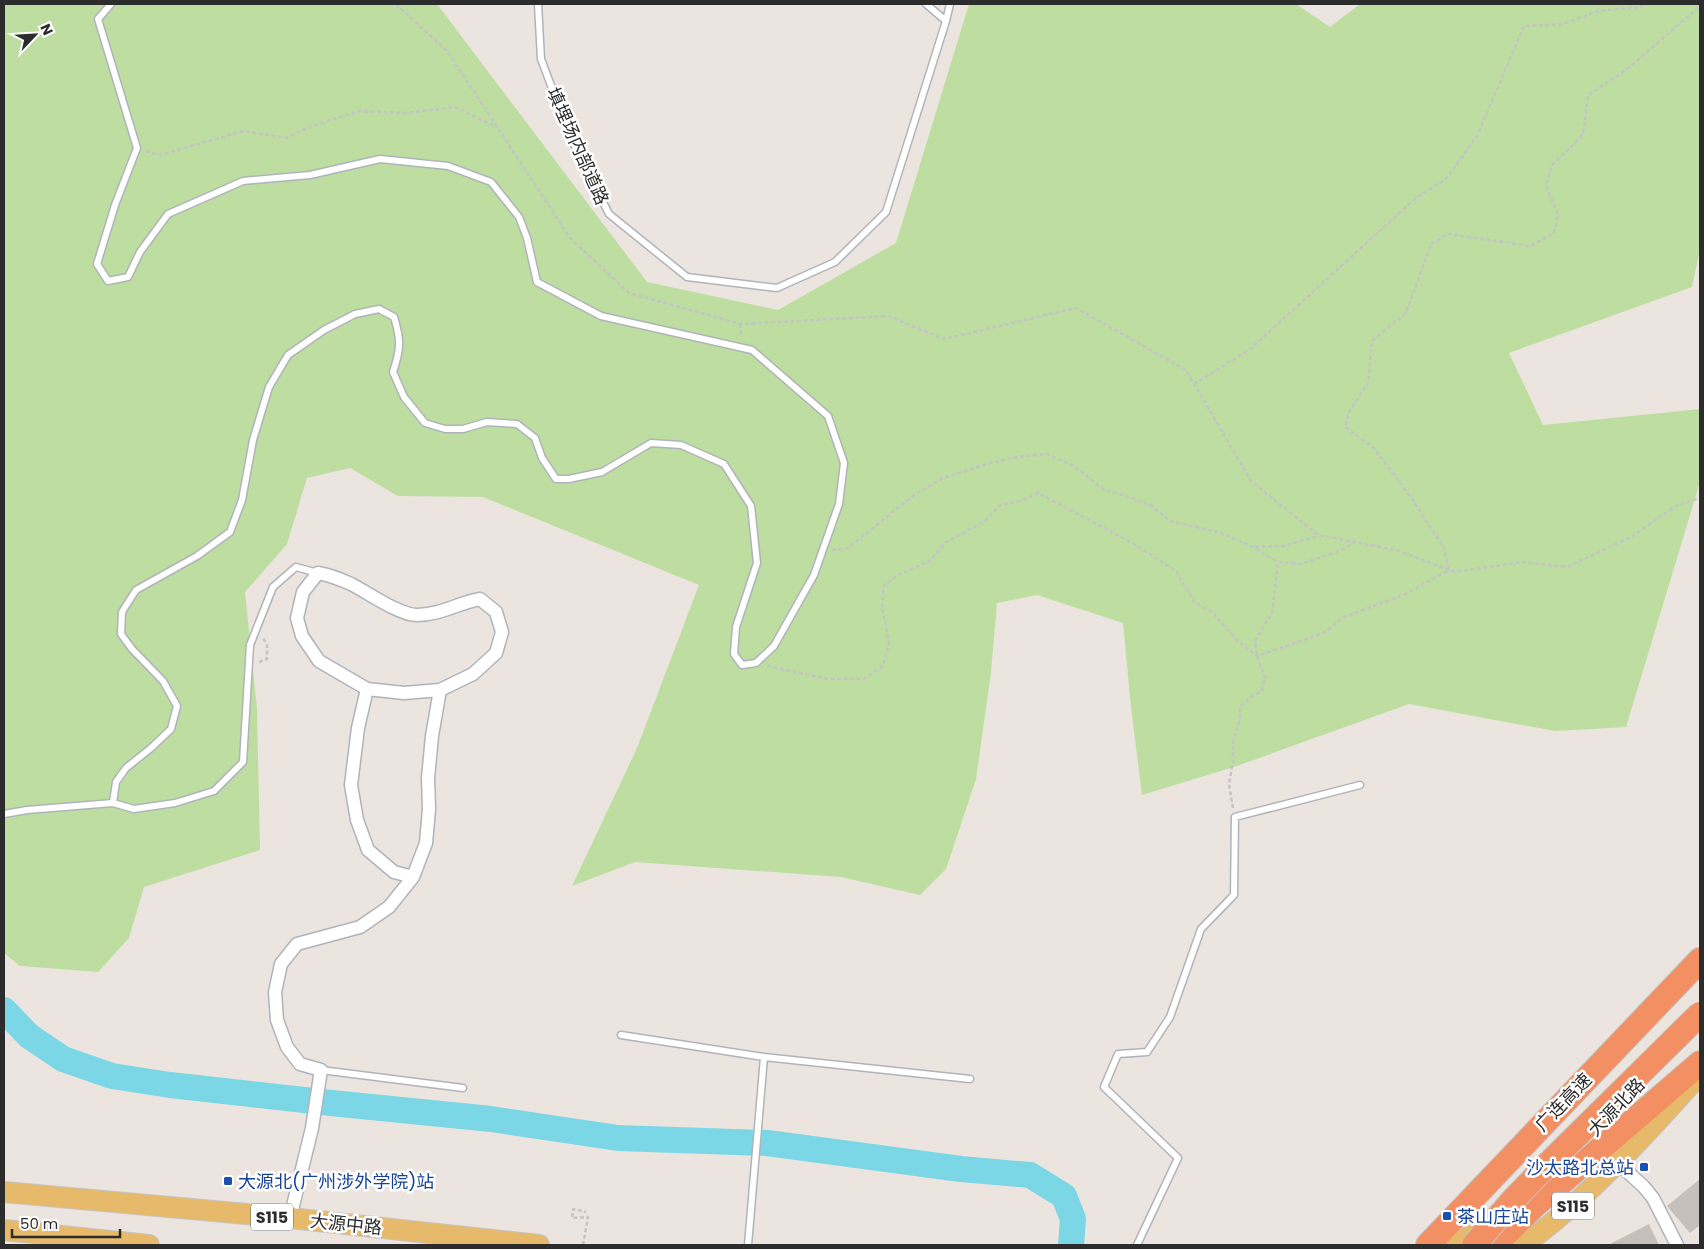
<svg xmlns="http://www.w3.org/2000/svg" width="1704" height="1249" viewBox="0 0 1704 1249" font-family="Poppins,'Noto Sans SC',sans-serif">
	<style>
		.green { fill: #bddea0 }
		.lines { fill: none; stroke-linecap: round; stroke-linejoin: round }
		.river { stroke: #7bd7e6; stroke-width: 26 }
		.building { fill: #c5c0bb }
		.service-casing { stroke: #b0b3bb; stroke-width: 9 }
		.minor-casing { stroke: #b0b3bb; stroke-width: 15 }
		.primary-casing { stroke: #c4c4c4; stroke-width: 22 }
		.motorway-casing { stroke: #c4c4c4; stroke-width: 26 }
		.path { stroke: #c4c4c4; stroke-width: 2.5; stroke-dasharray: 4 2.5; stroke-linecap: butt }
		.service { stroke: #fff; stroke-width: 6 }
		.minor { stroke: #fff; stroke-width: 12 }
		.primary { stroke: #e6ba6a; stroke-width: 20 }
		.motorway { stroke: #f29064; stroke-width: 24 }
		.motorway-bridge-casing { stroke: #c4c4c4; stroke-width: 26; stroke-linecap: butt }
		.motorway-bridge { stroke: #f29064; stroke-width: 24 }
		.transit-dot { fill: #1a4fb4; stroke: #fff; stroke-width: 2 }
		.labels { text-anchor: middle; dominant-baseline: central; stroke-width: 5; stroke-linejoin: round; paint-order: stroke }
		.shield { fill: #fff; stroke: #6b6b6b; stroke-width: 1 }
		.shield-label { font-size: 16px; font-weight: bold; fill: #2c2c2c }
		.street-label { font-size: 18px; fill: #2c2c2c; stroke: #fff }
		.transit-label { font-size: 18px; fill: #164399; stroke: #fff; text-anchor: start }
	</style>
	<rect width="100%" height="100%" fill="#ece5df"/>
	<!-- green -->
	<path class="green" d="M4,4h433l210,278 131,28 118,-67 73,-239h327l34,23 30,-23h340v245l-8,38 -183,66 34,72 157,-16v73l-74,245 -71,4 -146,-27 -172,62 -95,29 -11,-88 -8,-84 -86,-28 -40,8 -6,69 -15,107 -30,90 -26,26 -79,-18 -206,-15 -63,24 65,-138 62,-163 -216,-88 -85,-1 -48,-28 -43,10 -20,66 -42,48 12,117 3,141 -116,37 -15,51 -31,34 -78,-6 -16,-13z"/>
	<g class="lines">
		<!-- river -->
		<path class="river" d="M4,1010l25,26 34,23 49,17 58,9 161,18 160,16 127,19 149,5 194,26 69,6 34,21 9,23 -2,26"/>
	</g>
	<!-- building -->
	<path class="building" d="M1700,1179v46l-10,8 -23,-27z
		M1649,1224l10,21h-51z"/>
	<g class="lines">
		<defs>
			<path id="service" d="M111,4l-13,15 39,129 -22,57 -18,59 11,17 20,-4 12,-25 28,-38 75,-33 67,-6 70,-16 68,7 43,16 28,35 8,21 10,44 64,34 151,34 76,66 16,47 -5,41 -25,71 -40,71 -18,17 -14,2 -8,-11 2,-27 21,-64 -6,-57 -27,-42 -43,-19 -30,-2 -49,29 -33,7h-13l-14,-21 -7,-20 -18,-14 -30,-2 -24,7h-18l-20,-6 -21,-26 -11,-25c8,-24 8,-32 1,-55l-15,-8 -24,5 -31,16 -36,25 -19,32 -16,53 -11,60 -12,32 -33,24 -61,34 -14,22 -1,22 11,15 31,32 14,25 -6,23 -20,19 -25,20 -10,14 -3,21
				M538,4l3,55 29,77 39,78 78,63 90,11 58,-26 51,-50 60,-191 4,-17
				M926,4l20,17
				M4,814l23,-4 86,-7 21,6 41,-6 39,-12 29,-29 7,-117 23,-58 23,-20 22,6
				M621,1035l143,22 206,22
				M321,1070l142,18
				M748,1245l16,-188
				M1137,1245l41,-87 -74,-71 14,-33 29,-2 23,-35 31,-88 33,-34 1,-78 125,-32"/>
			<path id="minor" d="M318,573c11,2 22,6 33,11 16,8 48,31 66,31 23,0 41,-12 63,-16l16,13 6,20 -6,21 -23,21 -33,16 -36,3 -37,-4 -48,-28 -17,-25 -5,-18 6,-26z
				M367,689l-9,39 -7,57 6,35 11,30 26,22 19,5
				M1618,1163l26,24 9,11 24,47
				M290,1218l22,-90 9,-58 -21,-6 -13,-17 -10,-27 -2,-28 6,-28 16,-20 63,-17 29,-20 24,-30 13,-34 3,-34 -1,-31 4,-42 8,-46"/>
			<path id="primary" d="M4,1192l286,26 249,27
				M4,1230l145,15
				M1454,1245l33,-20
				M1524,1245c66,-49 122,-110 176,-171"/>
			<path id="motorway" d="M1428,1245l272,-285
				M1495,1245l39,-39 166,-143"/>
		</defs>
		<!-- service casing -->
		<use href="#service" class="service-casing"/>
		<!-- minor casing -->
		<use href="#minor" class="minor-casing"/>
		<!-- primary casing -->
		<use href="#primary" class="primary-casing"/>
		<!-- motorway casing -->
		<use href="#motorway" class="motorway-casing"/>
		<!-- path -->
		<path class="path" d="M396,4l52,48 122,186 59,55 111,31 148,-8 56,23 132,-31 110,62 65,111 67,54 78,15 59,22 67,-10 45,5 64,-30 45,-31 24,-8
			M146,151l14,4 84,-24 42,7 24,-11 49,-16 47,2 49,-6 41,20
			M740,324l1,13
			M1194,384l55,-34 168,-153 29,-18 31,-43 47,-110 38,-2 37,-13 41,-4 4,-3
			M1255,547l28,-1 35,-10
			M832,550l16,-2 66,-53 29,-17 44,-14 30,-7 30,-3 27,12 30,24 26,7 22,9 18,15 52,12 31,14 25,15 22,2 37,-12 16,-9
			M259,662l8,-3v-14l-4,-7
			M767,666l62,13h35l19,-13 6,-23 -7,-36 2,-22 16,-11 30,-13 15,-18 40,-22 15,-16 20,-4 18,-8 96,51 42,27 18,31 18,10 25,28 20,16 67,-23 20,-16 62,-23 43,-24 -5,-22 -32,-49 -38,-51 -29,-21 4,-15 19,-29 4,-42 34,-28 25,-69 17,-10 83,12 23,-13 4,-19 -12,-28 6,-21 31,-30 5,-40 39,-26 73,-63
			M1233,808l-4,-23 4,-25v-18l7,-22v-13l10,-9 12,-7 3,-14 -7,-17 -3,-19 17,-28 6,-51
			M583,1245l5,-28 -16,1 1,-9 13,3"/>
		<!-- service -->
		<use href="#service" class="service"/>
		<!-- minor -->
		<use href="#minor" class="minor"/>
		<!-- primary -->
		<use href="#primary" class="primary"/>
		<!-- motorway -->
		<use href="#motorway" class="motorway"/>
		<defs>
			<path id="motorway-bridge" d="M1474,1245l39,-45 34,-35 153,-151"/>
		</defs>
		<!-- motorway-bridge casing -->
		<use href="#motorway-bridge" class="motorway-bridge-casing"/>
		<!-- motorway-bridge -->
		<use href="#motorway-bridge" class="motorway-bridge"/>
	</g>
	<!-- markers -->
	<g class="transit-dot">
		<rect x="1639" y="1162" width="10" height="10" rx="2.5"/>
		<rect x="223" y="1176" width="10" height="10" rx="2.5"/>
		<rect x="1442" y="1211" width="10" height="10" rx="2.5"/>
	</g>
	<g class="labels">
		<!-- shield labels -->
		<g class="shield">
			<rect x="1552" y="1192.5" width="42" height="27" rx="4"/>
			<rect x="251" y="1203.5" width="42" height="27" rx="4"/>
		</g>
		<g class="shield-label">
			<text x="1573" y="1206">S115</text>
			<text x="272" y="1217">S115</text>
		</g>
		<!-- street labels -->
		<g class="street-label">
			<text transform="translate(578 146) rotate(66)">填埋场内部道路</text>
			<text transform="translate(1563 1102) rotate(-46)">广连高速</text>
			<text transform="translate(1616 1107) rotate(-46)">大源北路</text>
			<text transform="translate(346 1224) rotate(6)">大源中路</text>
		</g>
		<!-- transit labels -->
		<g class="transit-label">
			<text x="1634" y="1167" text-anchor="end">沙太路北总站</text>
			<text x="238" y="1181">大源北(广州涉外学院)站</text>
			<text x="1457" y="1216">茶山庄站</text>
		</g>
	</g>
	<!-- border -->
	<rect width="1704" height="1249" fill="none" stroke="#2c2c2c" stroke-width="10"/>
	<!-- north arrow -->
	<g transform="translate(35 35) rotate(65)" stroke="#ffffff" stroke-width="4" paint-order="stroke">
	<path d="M0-4L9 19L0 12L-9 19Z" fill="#2c2c2c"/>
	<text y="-8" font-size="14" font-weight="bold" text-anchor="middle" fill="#2c2c2c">N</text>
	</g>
	<!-- scale -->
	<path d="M12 1229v8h108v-8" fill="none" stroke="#2c2c2c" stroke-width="2.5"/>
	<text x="20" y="1229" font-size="15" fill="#2c2c2c" stroke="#ffffff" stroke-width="4" paint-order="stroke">50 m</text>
</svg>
